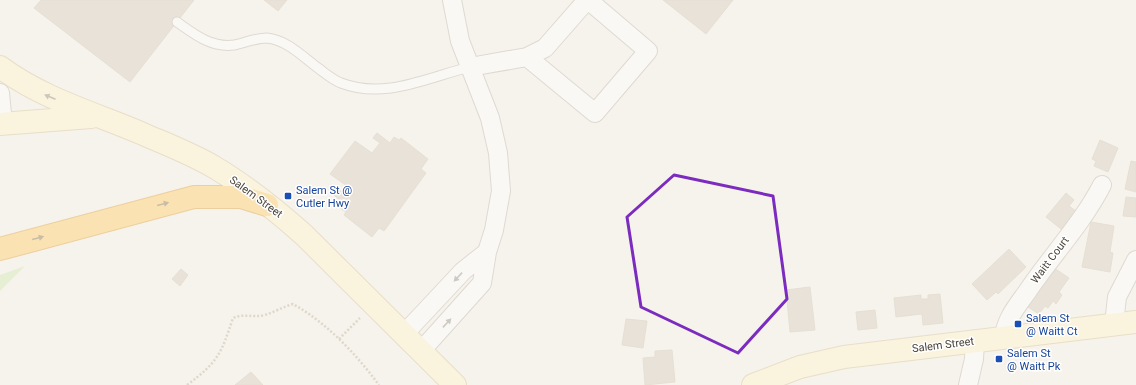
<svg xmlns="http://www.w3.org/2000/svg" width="1136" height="385" viewBox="0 0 1136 385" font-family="Roboto,sans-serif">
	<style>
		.green { fill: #d2eab5 }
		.building { fill: #d8cfc1; stroke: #d3c7b4 }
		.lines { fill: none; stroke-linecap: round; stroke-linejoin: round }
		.service-casing { stroke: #c2bbae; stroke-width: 11 }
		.minor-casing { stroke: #c2bbae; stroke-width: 20 }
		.secondary-casing { stroke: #d6c79b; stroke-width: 24 }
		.motorway-casing { stroke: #e0a43c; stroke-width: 24 }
		.path { stroke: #c4b79f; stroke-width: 2.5; stroke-dasharray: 2 2; stroke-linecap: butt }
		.service { stroke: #fff; stroke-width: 9 }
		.minor { stroke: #fff; stroke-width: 18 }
		.secondary { stroke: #fff3cd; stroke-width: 22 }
		.motorway { stroke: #ffcf6e; stroke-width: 22 }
		.oneway { fill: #9c937c }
		.oneway2 { fill: #937c4e }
		.oneway3 { fill: #9c9892 }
		.marked { fill: none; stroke: #7b2cbf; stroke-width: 3; stroke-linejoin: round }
		.transit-dot { fill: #1a4fb4; stroke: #fff; stroke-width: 1.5 }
		.labels { text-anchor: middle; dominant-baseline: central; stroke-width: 3; stroke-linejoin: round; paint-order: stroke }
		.transit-label { font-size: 11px; fill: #164399; stroke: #fff; text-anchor: start }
		.street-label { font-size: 11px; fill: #4b4439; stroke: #fff }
	</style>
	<rect width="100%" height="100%" fill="#f6f3ec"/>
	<!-- green -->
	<path class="green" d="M25,266l-25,25v-16z"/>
	<!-- building -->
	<path class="building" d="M41,0h153l-64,82 -96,-74z
		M264,0h23l-9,11z
		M663,0h70l-27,34z
		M377,133l13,10 4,-6 5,3 2,-2 27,21 -7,10 5,4 -42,58 -5,-3 -7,9 -28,-22 2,-3 -6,-4 4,-5 -13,-10 5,-6 6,5 5,-6 -17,-12 25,-33 17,12 8,-10 -7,-5z
		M1100,140l18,8 -10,24 -14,-6 2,-5 -4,-2z
		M1131,161l5,1v30l-11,-3z
		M1066,193l8,7 -5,6 7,5 -15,18 -15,-12z
		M1126,197l10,1v19l-13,-1z
		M1091,222l23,4 -4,26 3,1 -3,19 -28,-5z
		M1009,249l17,18 -28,27 -2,-2 -9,8 -15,-16z
		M1054,268l15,10 -10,14 3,3 -6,9 -3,-3 -5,7 -3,-2 -6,8 -14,-9z
		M181,269l7,6 -8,11 -8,-7z
		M810,287l5,43 -25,2 -4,-42z
		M940,294l3,29 -20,2 -1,-11 -26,3 -2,-19 27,-3v4h7v-4z
		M875,310l2,18 -19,2 -2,-18z
		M626,319l21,2 -4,27 -21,-3z
		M672,350l3,32 -30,3 -2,-27 12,-1v-6z
		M251,372l12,13h-28z"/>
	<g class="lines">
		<defs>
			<path id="service" d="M177,22c17,12 34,26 57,23 10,-2 22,-7 33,-7 20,2 36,19 51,30 7,5 15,12 23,15 44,17 87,-6 129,-16"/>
			<path id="minor" d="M527,57l68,56 53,-62 -60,-51
				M470,67l57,-10 18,-9 42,-48
				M0,93l3,31
				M1114,324l3,-27 19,-37
				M404,334l59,-63 24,-19
				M1004,338c1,-18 13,-32 23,-46 24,-36 55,-68 75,-107
				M421,351l61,-68 5,-31 7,-22 7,-39 -3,-38 -8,-35 -30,-77 -8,-41
				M968,385l6,-26 1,-18"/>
			<path id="secondary" d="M0,67c43,32 94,46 143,67 23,10 49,20 71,33 32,19 62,43 90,68l151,150
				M0,124l91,-7
				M753,385l47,-18 44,-10 292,-35"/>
			<path id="motorway" d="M0,249l194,-52h47l26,8"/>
		</defs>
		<!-- service casing -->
		<use href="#service" class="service-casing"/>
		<!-- minor casing -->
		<use href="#minor" class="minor-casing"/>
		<!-- secondary casing -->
		<use href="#secondary" class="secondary-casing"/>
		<!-- motorway casing -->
		<use href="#motorway" class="motorway-casing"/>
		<!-- path -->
		<path class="path" d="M339,339l21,-21
			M187,385c31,-23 34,-31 46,-67 12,-5 19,0 32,-3 9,-3 18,-8 28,-11 34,19 63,50 86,81"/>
		<!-- service -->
		<use href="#service" class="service"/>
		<!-- minor -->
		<use href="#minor" class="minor"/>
		<!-- secondary -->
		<use href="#secondary" class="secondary"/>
		<!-- motorway -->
		<use href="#motorway" class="motorway"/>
	</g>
	<!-- one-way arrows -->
	<defs><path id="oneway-solid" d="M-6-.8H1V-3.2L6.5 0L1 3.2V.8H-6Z"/></defs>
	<use class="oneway" href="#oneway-solid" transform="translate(50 97) rotate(-157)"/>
	<g class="oneway2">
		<use href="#oneway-solid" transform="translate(163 204) rotate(-15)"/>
		<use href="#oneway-solid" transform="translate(38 238) rotate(-15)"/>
	</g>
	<g class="oneway3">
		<use href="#oneway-solid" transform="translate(458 277) rotate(133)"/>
		<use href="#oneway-solid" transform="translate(447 323) rotate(-47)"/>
	</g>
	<!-- marked area -->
	<path d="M0 0H1136V385H0ZM674,175l99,21 14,103 -49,54 -97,-46 -14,-90z" fill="#f6f3ec" fill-opacity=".55" fill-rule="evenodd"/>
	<path class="marked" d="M674,175l99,21 14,103 -49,54 -97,-46 -14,-90z"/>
	<!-- markers -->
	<g class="transit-dot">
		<rect x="284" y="192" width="8" height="8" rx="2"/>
		<rect x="1014" y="320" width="8" height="8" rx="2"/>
		<rect x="995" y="355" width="8" height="8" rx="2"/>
	</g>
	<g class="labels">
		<!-- transit labels -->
		<g class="transit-label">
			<text x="296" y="190">Salem St @<tspan x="296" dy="13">Cutler Hwy</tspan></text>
			<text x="1026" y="318">Salem St<tspan x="1026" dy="13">@ Waitt Ct</tspan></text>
			<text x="1007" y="353">Salem St<tspan x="1007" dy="13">@ Waitt Pk</tspan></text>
		</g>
		<!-- street labels -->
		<g class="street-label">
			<text transform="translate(256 197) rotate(36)">Salem Street</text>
			<text transform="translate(1050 260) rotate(-53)">Waitt Court</text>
			<text transform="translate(943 345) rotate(-7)">Salem Street</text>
		</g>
	</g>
</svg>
